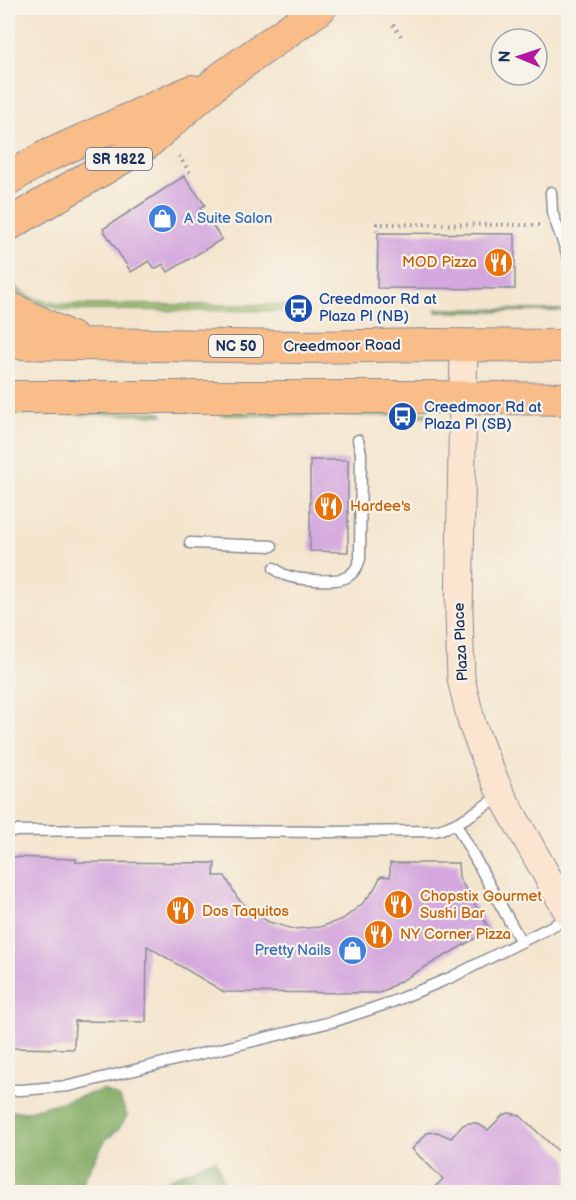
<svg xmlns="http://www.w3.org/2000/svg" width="576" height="1200" viewBox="0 0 576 1200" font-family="'Balsamiq Sans',sans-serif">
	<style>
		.green { fill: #a2c66f; stroke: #5e7a66; stroke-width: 1.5 }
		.forest { fill: #81ab62; stroke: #4e6d60; stroke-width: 1.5 }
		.building { fill: #d4a8de }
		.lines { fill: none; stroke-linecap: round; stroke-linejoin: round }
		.lane-casing { stroke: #888a96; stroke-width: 13 }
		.secondary-casing { stroke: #888a96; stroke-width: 29 }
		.primary-casing { stroke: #888a96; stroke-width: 34 }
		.path { stroke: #888a96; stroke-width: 4; stroke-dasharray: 1.5 4.5; stroke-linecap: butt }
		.lane { stroke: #fff; stroke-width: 10 }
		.secondary { stroke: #fce5d0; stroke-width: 27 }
		.primary { stroke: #f8bd89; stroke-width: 32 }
		.labels { text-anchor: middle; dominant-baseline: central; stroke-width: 4.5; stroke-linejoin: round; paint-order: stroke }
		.shield { fill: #f7f3e8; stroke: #5d6a87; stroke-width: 1.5 }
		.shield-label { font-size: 14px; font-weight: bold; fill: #1b2f5e }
		.shop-label { font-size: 15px; fill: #366cbe; stroke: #f7f3e8; text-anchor: start }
		.food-label { font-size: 15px; fill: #c56008; stroke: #f7f3e8; text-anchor: start }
		.transit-label { font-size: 15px; fill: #164399; stroke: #f7f3e8; text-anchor: start }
		.street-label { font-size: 15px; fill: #1b2f5e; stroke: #f7f3e8 }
	</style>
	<rect width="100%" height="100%" fill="#f7f3e8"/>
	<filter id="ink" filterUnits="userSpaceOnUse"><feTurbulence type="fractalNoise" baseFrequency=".0167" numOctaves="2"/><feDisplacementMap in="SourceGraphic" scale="12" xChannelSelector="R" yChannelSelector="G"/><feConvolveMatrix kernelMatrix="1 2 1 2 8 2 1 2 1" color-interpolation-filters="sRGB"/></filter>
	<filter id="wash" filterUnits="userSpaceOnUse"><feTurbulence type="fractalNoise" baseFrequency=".008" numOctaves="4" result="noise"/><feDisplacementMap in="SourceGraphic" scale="24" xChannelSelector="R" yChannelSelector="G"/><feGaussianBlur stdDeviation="1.35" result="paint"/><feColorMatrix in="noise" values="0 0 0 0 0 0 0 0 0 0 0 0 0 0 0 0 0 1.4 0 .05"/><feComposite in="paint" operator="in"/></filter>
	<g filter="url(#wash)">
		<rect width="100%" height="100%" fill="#f4e5cd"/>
		<!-- green -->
		<path class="green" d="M14,286c12,12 37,17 53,19h236v6l-239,-1c-19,-5 -38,-8 -53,-22z
			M436,309l132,1v1l-132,1z
			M8,410l150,2 5,3 -155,-1z
			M223,412h200l4,1v3l-206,-1z"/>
		<!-- forest -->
		<path class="forest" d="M103,1090l17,8 7,18 -9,14 -12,9 -21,38 -5,15h-72v-82l18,2z
			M216,1159l11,33h-77l23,-15z"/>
		<g id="blocks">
			<!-- building -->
			<path class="building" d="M184,176l21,29 -5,3 22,31 -54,33 -5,-8 -8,5 -6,-8 -18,11 -28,-43z
				M378,233l137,1v55l-138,-1z
				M310,460h38v92l-38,-1z
				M8,857l68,2v3l139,1 -1,13h11l12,21 11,12 21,13 24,7 27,-2 23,-8 19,-15 11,-13 8,-15 9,1v-14h68l1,15 31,52 -110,63 -156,-1 -77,-46 -1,76 -71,-1 -1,28 -66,-1z
				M509,1113l10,2 49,45v32h-138l13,-13 -31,-30 15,-16 10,-1 14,6 12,-13 6,-2h7l12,7 15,-15z"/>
		</g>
	</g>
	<g filter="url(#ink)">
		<use href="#blocks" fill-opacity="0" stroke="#888a96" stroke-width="1.5"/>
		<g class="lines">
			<defs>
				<path id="lane" d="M551,192l1,20 16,44
					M190,543l82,3
					M274,568c3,2 7,6 11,7 12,5 51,8 62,2 7,-4 11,-11 13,-18l1,-106 -3,-13
					M456,824l65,118
					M8,831l102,-1 219,2 105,-1c25,-5 46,-23 67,-36
					M8,1090h13l48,-4 266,-65 57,-19 60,-25 116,-59"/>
				<path id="secondary" d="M464,346l-5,267 2,66 11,45 13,34 16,36 67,119"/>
				<path id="primary" d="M8,179l37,-22 147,-66
					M8,225l139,-82 73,-64 100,-71
					M8,307l65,32
					M8,343l295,4 130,-2 135,1
					M8,397h424l136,2"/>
			</defs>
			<!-- lane casing -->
			<use href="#lane" class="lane-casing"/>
			<!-- secondary casing -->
			<use href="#secondary" class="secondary-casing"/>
			<!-- primary casing -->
			<use href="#primary" class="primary-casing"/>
			<!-- path -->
			<path class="path" d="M393,25l9,12
				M179,156l13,20
				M377,231v-7l162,1"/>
			<!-- lane -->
			<use href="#lane" class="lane"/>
			<!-- secondary -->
			<use href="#secondary" class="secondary"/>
			<!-- primary -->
			<use href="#primary" class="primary"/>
		</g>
	</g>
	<!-- icons -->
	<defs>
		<symbol id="shop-disc" viewBox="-11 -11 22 22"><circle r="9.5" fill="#3f7fe0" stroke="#f7f3e8"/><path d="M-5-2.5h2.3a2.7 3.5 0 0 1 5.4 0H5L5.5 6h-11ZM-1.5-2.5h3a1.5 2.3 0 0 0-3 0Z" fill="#fff"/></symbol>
		<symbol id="restaurant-disc" viewBox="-11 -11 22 22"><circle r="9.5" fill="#e8710a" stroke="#f7f3e8"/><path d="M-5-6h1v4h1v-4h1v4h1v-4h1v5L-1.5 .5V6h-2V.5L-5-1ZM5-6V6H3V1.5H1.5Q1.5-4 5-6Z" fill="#fff"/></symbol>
		<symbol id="bus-disc" viewBox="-11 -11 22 22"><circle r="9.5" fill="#1a4fb4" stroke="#f7f3e8"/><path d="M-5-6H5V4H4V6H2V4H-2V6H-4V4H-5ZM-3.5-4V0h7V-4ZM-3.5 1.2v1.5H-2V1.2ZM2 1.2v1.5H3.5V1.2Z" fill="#fff"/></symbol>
	</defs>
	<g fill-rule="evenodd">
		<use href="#shop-disc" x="146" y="202" width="33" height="33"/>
		<use href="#restaurant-disc" x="482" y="246" width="33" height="33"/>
		<use href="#bus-disc" x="282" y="292" width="33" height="33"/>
		<use href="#bus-disc" x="386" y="400" width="33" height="33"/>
		<use href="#restaurant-disc" x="312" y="490" width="33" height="33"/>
		<use href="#restaurant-disc" x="382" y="888" width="33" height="33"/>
		<use href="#restaurant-disc" x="164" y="894" width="33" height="33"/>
		<use href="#restaurant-disc" x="362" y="918" width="33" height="33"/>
		<use href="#shop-disc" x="336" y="934" width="33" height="33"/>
	</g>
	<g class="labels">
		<!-- shield labels -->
		<g class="shield">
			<rect x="86" y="148" width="66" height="22" rx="4.5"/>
			<rect x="209" y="335" width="54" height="22" rx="4.5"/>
		</g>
		<g class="shield-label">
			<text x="119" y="159">SR 1822</text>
			<text x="236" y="346">NC 50</text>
		</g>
		<!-- shop labels -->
		<g class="shop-label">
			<text x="184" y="218">A Suite Salon</text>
			<text x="331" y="950" text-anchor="end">Pretty Nails</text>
		</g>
		<!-- food labels -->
		<g class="food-label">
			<text x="477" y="262" text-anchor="end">MOD Pizza</text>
			<text x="350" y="506">Hardee's</text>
			<text x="420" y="896">Chopstix Gourmet<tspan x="420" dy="17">Sushi Bar</tspan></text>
			<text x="202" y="911">Dos Taquitos</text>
			<text x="400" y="934">NY Corner Pizza</text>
		</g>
		<!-- transit labels -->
		<g class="transit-label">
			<text x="319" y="299">Creedmoor Rd at<tspan x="319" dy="17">Plaza Pl (NB)</tspan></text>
			<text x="424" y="407">Creedmoor Rd at<tspan x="424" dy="17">Plaza Pl (SB)</tspan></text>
		</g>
		<!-- street labels -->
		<g class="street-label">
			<text transform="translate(342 346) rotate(-1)">Creedmoor Road</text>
			<text transform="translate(461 642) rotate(-93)">Plaza Place</text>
		</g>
	</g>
	<!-- margin -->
	<rect width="576" height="1200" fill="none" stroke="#f7f3e8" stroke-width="30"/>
	<!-- north arrow -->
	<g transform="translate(519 57) rotate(272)"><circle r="28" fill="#f7f3e8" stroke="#9fa5b1" stroke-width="1.5"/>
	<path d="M0-4.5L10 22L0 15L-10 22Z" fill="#b5179e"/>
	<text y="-9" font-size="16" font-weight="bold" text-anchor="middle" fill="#1b2f5e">N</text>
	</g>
</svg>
